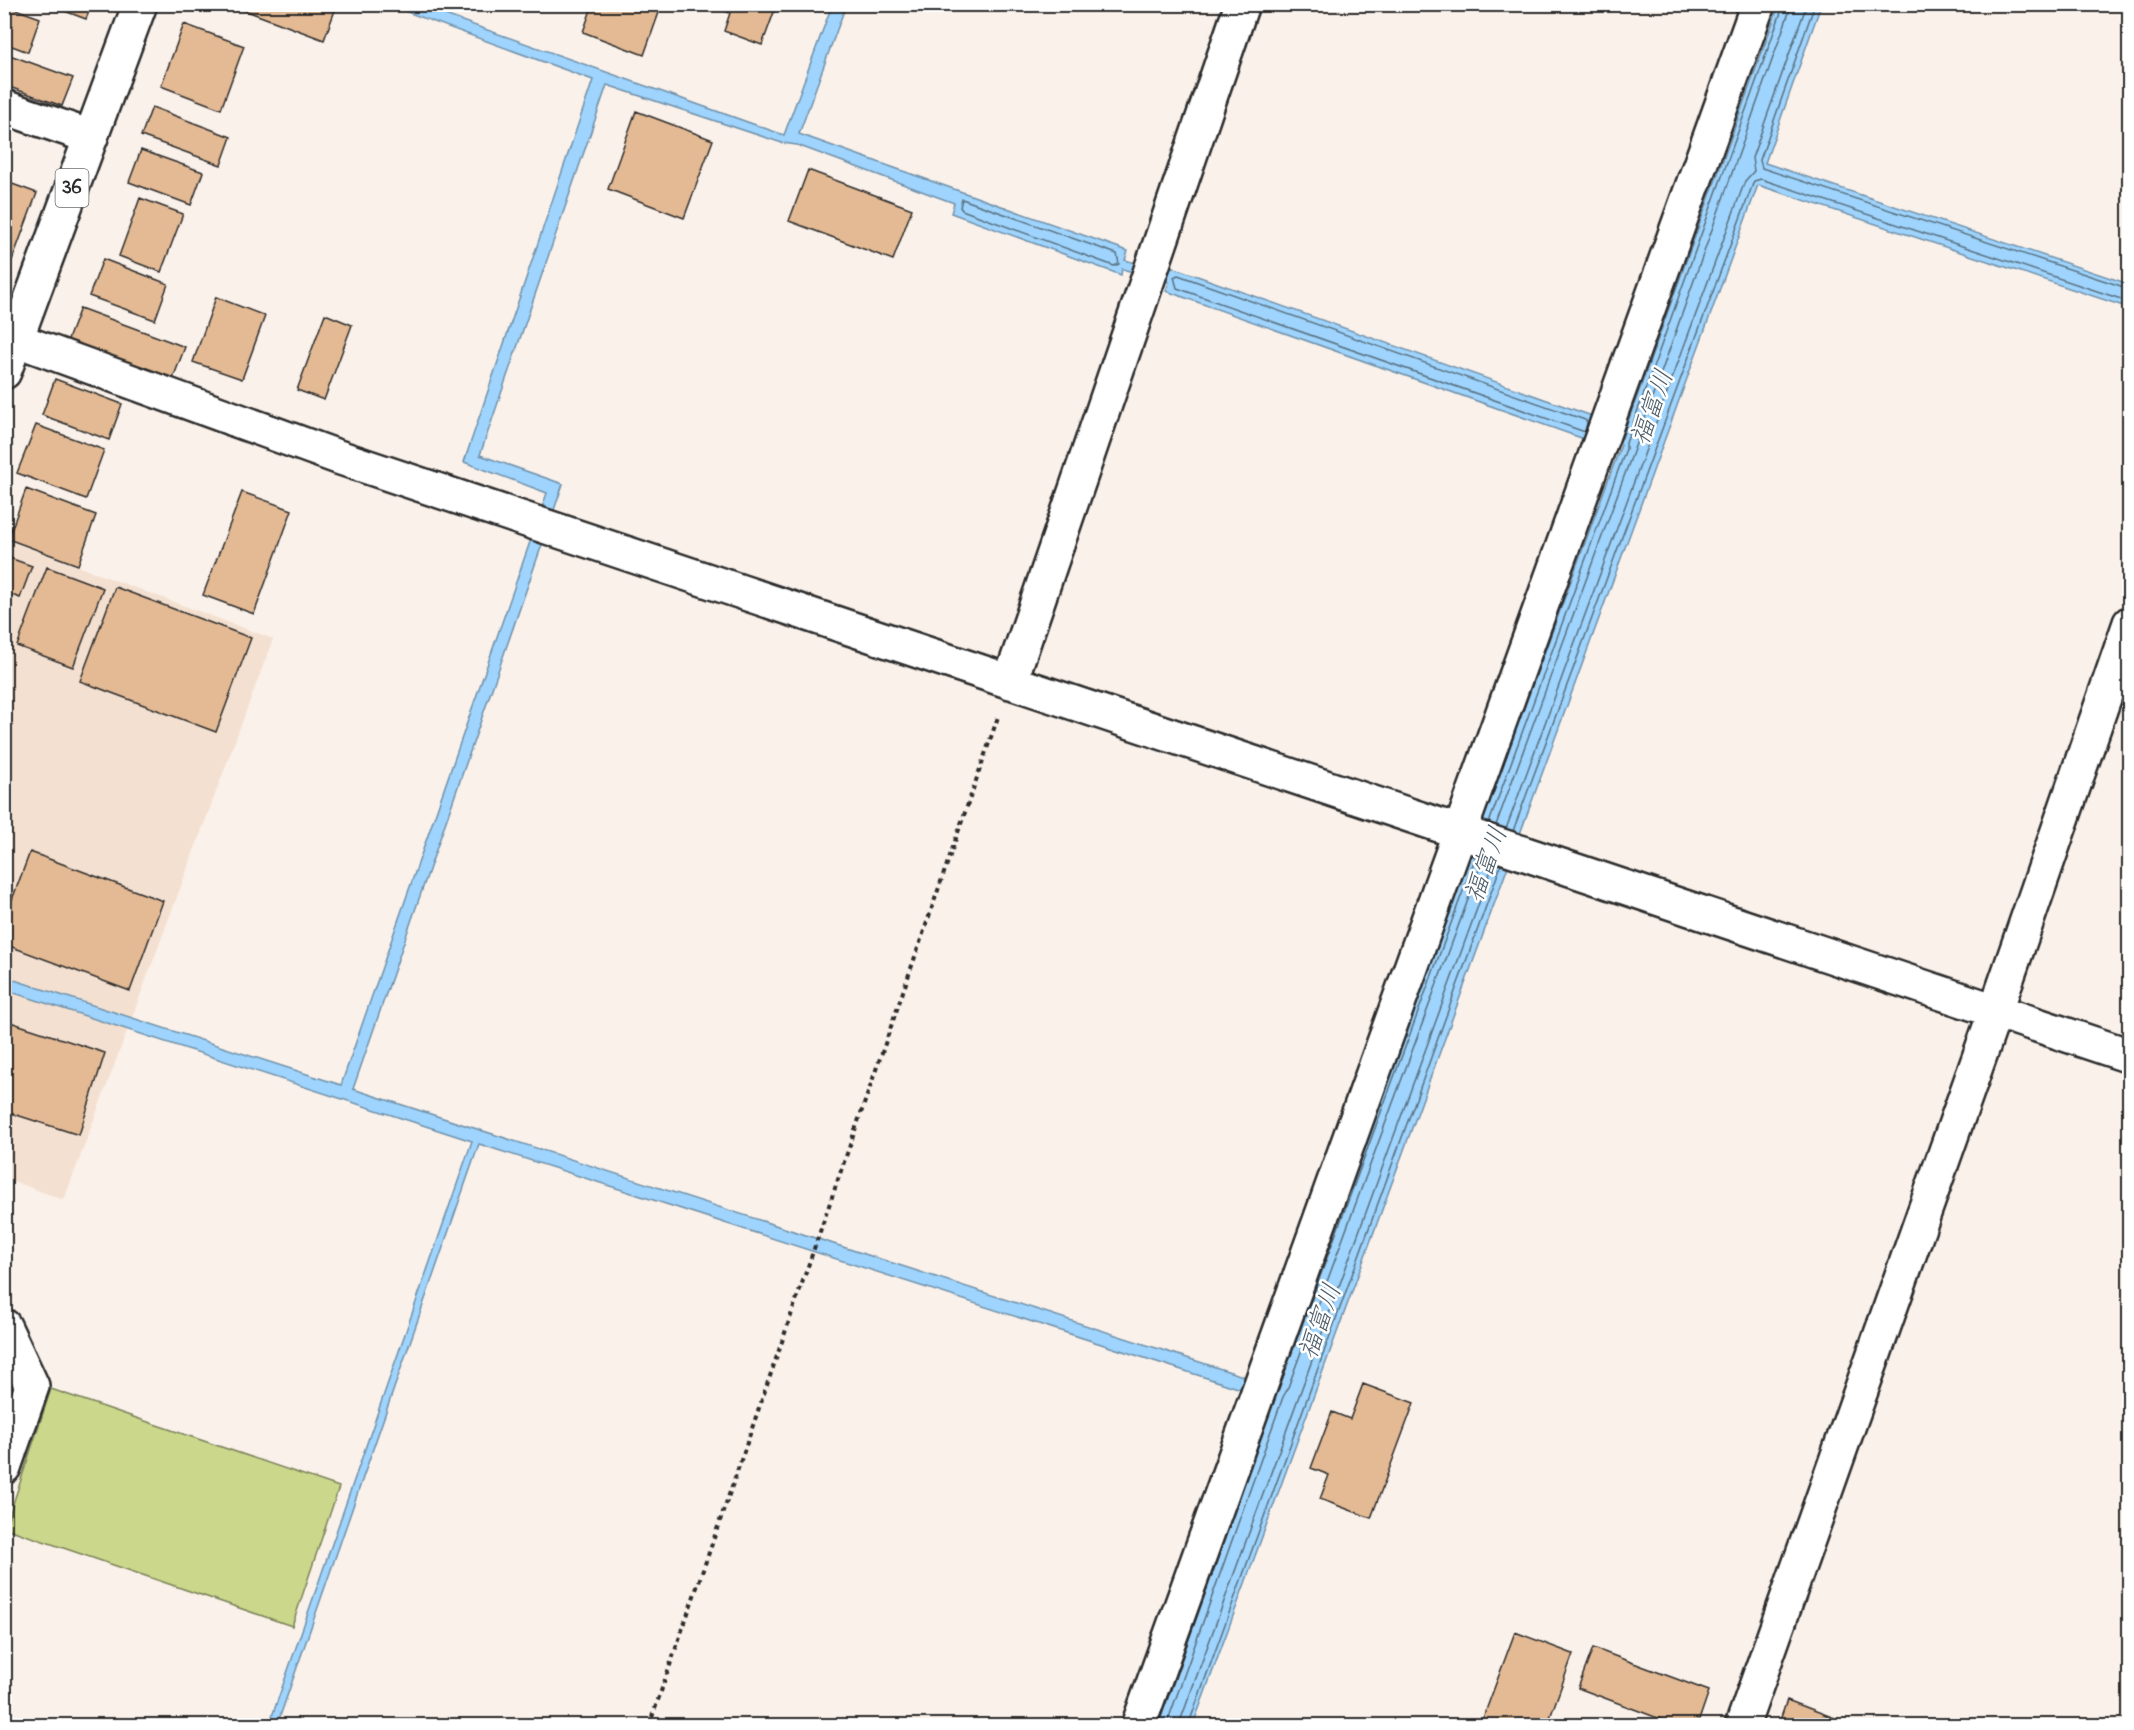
<svg xmlns="http://www.w3.org/2000/svg" width="2134" height="1730" viewBox="0 0 2134 1730" font-family="'Indie Flower','Klee One',sans-serif">
	<style>
		.built { fill: #f3e0d0 }
		.green { fill: #cbd88b; stroke: #7b825b; stroke-width: 1.5 }
		.water { fill: #9ed4fd; stroke: #7090a9; stroke-width: 1.5; fill-rule: evenodd }
		.lines { fill: none; stroke-linecap: round; stroke-linejoin: round }
		.shore { stroke: #596f7f; stroke-width: 1.5 }
		.building { fill: #e4ba94; stroke: #2b2b2b; stroke-width: 1.5 }
		.minor-casing { stroke: #2b2b2b; stroke-width: 38 }
		.major-casing { stroke: #2b2b2b; stroke-width: 38 }
		.path { stroke: #2b2b2b; stroke-width: 4; stroke-dasharray: 4.5 4.5; stroke-linecap: butt }
		.minor { stroke: #fff; stroke-width: 33 }
		.major { stroke: #fff; stroke-width: 33 }
		.labels { text-anchor: middle; dominant-baseline: central; stroke-width: 5; stroke-linejoin: round; paint-order: stroke }
		.shield { fill: #fff; stroke: #6b6b6b; stroke-width: 1.5 }
		.shield-label { font-size: 22px; font-weight: bold; fill: #2b2b2b }
		.water-label { font-size: 26px; font-style: italic; fill: #4e5e6a; stroke: #fff }
	</style>
	<rect width="100%" height="100%" fill="#faf1ea"/>
	<filter id="ink" filterUnits="userSpaceOnUse"><feTurbulence type="fractalNoise" baseFrequency=".0167" numOctaves="2"/><feDisplacementMap in="SourceGraphic" scale="12" xChannelSelector="R" yChannelSelector="G"/><feConvolveMatrix kernelMatrix="1 2 1 2 8 2 1 2 1" color-interpolation-filters="sRGB"/></filter>
	<g filter="url(#ink)">
		<!-- built -->
		<path class="built" d="M4,539l269,100 -209,561 -59,-22z"/>
		<!-- green -->
		<path class="green" d="M51,1389l288,98 -47,139 -287,-98z"/>
		<!-- water -->
		<path class="water" d="M388,5h29l367,130 48,-130h14l-47,129 329,117 -3,9 44,13 3,-6 423,150 -3,11 30,10 157,-433h42l-56,158 364,121v24l-371,-123 -565,1540h-42l118,-327 -790,-254 -202,581h-8l203,-584 -467,-151v-13l336,108 206,-592 -83,-31 129,-382zM607,85l175,58 15,2 157,58 -3,10 170,62 1,-6 47,13 -3,9 421,149 2,-4 32,9 -347,941 -921,-297 210,-605 -83,-29z"/>
		<g class="lines">
			<!-- shore -->
			<path class="shore" d="M1815,4l-55,156 2,8 368,121
				M962,199l155,55 2,10 -5,2 -152,-56 -2,-3z
				M1585,432l-408,-144 -3,-11 4,-2 407,145 2,2 -1,6
				M1489,823l137,-374v-6l158,-439
				M1496,825l137,-373 159,-448
				M1506,829l239,-648 9,-10 -2,-13 55,-154
				M1513,831l241,-650 7,-2 369,123
				M1278,1390l198,-534
				M1158,1726l117,-328
				M1166,1726l117,-329 4,-7 196,-531
				M1180,1726l1,-7 313,-857
				M1188,1726l313,-861"/>
		</g>
		<!-- building -->
		<path class="building" d="M46,4h46l-6,15z
			M228,4h106l3,1 -13,35z
			M593,4h69l-18,51 -61,-23z
			M708,4h69l-15,41 -38,-14 6,-18z
			M4,5l36,13 -12,34 -24,-9z
			M184,24l60,22 -23,63 -60,-23z
			M4,53l69,25 -11,28 -58,-21z
			M152,107l79,30 -10,28 -80,-29z
			M636,111l77,29 -29,78 -76,-29z
			M141,150l62,22 -12,33 -62,-23z
			M808,170l104,39 -19,51 -104,-39z
			M4,181l33,12 -26,70 -7,-2z
			M140,198l43,16 -22,58 -42,-16z
			M103,259l65,25 -13,36 -66,-24z
			M216,297l49,19 -23,63 -49,-17z
			M80,308l105,39 -13,34 -105,-39z
			M325,314l27,11 -28,75 -27,-10z
			M55,379l67,25 -13,36 -67,-25z
			M36,425l68,25 -18,49 -69,-26z
			M26,489l70,26 -18,50 -70,-26z
			M242,492l50,18 -38,104 -51,-19z
			M4,556l28,10 -12,32 -16,-6z
			M47,567l56,21 -30,79 -56,-21z
			M115,587l136,51 -35,94 -136,-51z
			M30,852l133,49 -33,90 -126,-47v-23z
			M4,1020l101,33 -26,82 -75,-24z
			M1363,1384l51,19 -43,115 -51,-19 9,-24 -18,-7 21,-56 18,7z
			M1515,1632l58,22 -26,72h-53l-12,-5z
			M1593,1648l116,43 -12,35h-18l-101,-38z
			M1787,1700l50,19 -2,7h-57z"/>
		<g class="lines">
			<defs>
				<path id="minor" d="M4,107l87,30
					M17,340l321,117 1792,599
					M1010,682l232,-678
					M4,1326l28,60 -28,81
					M1138,1726l620,-1722
					M1742,1726l254,-716 134,-387"/>
				<path id="major" d="M4,372l136,-368"/>
			</defs>
			<!-- minor casing -->
			<use href="#minor" class="minor-casing"/>
			<!-- major casing -->
			<use href="#major" class="major-casing"/>
			<!-- path -->
			<path class="path" d="M649,1726l350,-1012"/>
			<!-- minor -->
			<use href="#minor" class="minor"/>
			<!-- major -->
			<use href="#major" class="major"/>
		</g>
	</g>
	<g class="labels">
		<!-- shield labels -->
		<rect class="shield" x="55.5" y="169" width="33" height="38" rx="4.5"/>
		<g class="shield-label">
			<text x="72" y="188">36</text>
		</g>
		<!-- water labels -->
		<g class="water-label">
			<text transform="translate(1654 408) rotate(-70)">福富川</text>
			<text transform="translate(1488 865) rotate(-70)">福富川</text>
			<text transform="translate(1322 1322) rotate(-70)">福富川</text>
		</g>
	</g>
	<!-- margin -->
	<rect width="2134" height="1730" fill="none" stroke="#fff" stroke-width="24"/>
	<rect x="12" y="12" width="2110" height="1706" fill="none" stroke="#2b2b2b" stroke-width="2" filter="url(#ink)"/>
</svg>
